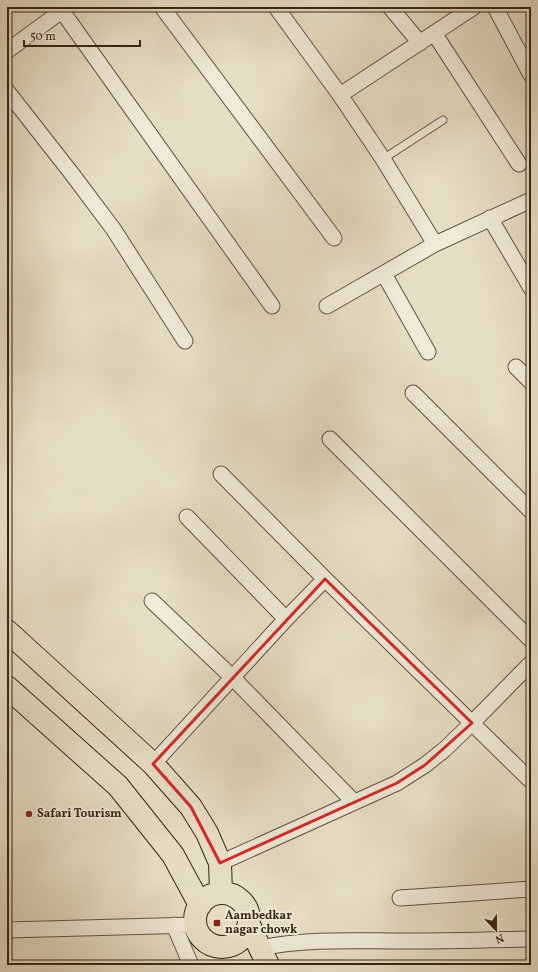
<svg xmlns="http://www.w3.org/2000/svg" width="538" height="972" viewBox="0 0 538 972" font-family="Vollkorn,serif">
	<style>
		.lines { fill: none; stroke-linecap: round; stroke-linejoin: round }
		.service-casing { stroke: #615441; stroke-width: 9 }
		.minor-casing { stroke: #615441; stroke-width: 17 }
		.trunk-casing { stroke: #352615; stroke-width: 24 }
		.service { stroke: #efead9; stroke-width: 7 }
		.minor { stroke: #efead9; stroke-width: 15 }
		.trunk { stroke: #e6dec4; stroke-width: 22 }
		.marked { fill: none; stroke: #d62828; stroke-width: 3; stroke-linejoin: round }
		.poi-dot { fill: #8f2418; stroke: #efead9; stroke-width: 1.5 }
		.labels { text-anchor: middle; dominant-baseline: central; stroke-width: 4; stroke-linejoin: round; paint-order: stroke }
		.poi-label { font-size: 12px; font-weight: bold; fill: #352615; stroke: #efead9; text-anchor: start }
	</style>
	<rect width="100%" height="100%" fill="#e6dec4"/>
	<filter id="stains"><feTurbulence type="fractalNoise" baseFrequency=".005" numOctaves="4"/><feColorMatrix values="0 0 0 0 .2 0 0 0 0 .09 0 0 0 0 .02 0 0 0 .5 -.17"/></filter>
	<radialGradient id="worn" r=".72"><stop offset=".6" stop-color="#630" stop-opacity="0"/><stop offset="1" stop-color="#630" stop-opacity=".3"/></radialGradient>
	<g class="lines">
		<defs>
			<path id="service" d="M383,159l60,-39"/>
			<path id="minor" d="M162,7l172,231
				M276,7l64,88 43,64 52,85
				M390,7l30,36
				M495,7l36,68
				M62,11l210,295
				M434,33l85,131
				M7,51l60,-44
				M7,91l65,83 42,56 71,111
				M340,95l134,-88
				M490,218l41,70
				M384,274l44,78
				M327,306l108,-62 96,-44
				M516,367l15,15
				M413,393l118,118
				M330,439l201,201
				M221,474l104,105 206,202
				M187,517l99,102
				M152,601l80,76 122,125
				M153,764l133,-145 39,-40
				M220,863l177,-80 28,-18 19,-15 28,-27 59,-60
				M400,898l131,-9
				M174,925l17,40
				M7,930l188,-5
				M260,948c48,-10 95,-7 143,-7 43,0 85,-1 128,-2"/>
			<path id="trunk" d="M7,631l146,133 38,43 16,26 13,30 1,30
				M7,687l111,99 55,69 27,50
				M195 920a27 27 0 1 1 54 0a27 27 0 1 1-54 0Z
				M249,925l19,40"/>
		</defs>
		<!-- service casing -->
		<use href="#service" class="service-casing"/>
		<!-- minor casing -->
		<use href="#minor" class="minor-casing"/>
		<!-- trunk casing -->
		<use href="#trunk" class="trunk-casing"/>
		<!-- service -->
		<use href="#service" class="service"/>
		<!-- minor -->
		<use href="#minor" class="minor"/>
		<!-- trunk -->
		<use href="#trunk" class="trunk"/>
	</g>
	<!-- marked area -->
	<path class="marked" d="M325,579l147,144 -47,42 -28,18 -177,80 -29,-56 -38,-43z"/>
	<!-- markers -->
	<g class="poi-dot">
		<circle cx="29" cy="814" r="4"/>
		<rect x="213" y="919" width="8" height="8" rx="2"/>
	</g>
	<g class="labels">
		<!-- poi labels -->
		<g class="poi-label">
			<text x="37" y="814">Safari Tourism</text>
			<text x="225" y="916">Aambedkar<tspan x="225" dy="14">nagar chowk</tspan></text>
		</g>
	</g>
	<!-- margin -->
	<rect width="538" height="972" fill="none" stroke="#e6dec4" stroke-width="24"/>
	<rect x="8" y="8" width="522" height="956" fill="none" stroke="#352615" stroke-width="2"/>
	<rect x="12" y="12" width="514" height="948" fill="none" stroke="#352615"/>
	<!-- north arrow -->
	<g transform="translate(496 930) rotate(158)" stroke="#efead9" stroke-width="3" paint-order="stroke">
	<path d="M0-3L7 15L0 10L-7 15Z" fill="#352615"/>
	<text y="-6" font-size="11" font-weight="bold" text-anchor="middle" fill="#352615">N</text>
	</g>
	<!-- scale -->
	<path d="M24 40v6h116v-6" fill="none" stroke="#352615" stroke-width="2"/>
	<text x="30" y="40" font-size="12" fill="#352615" stroke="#efead9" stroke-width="3" paint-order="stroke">50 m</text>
	<rect width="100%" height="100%" filter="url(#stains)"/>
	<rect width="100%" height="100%" fill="url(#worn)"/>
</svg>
